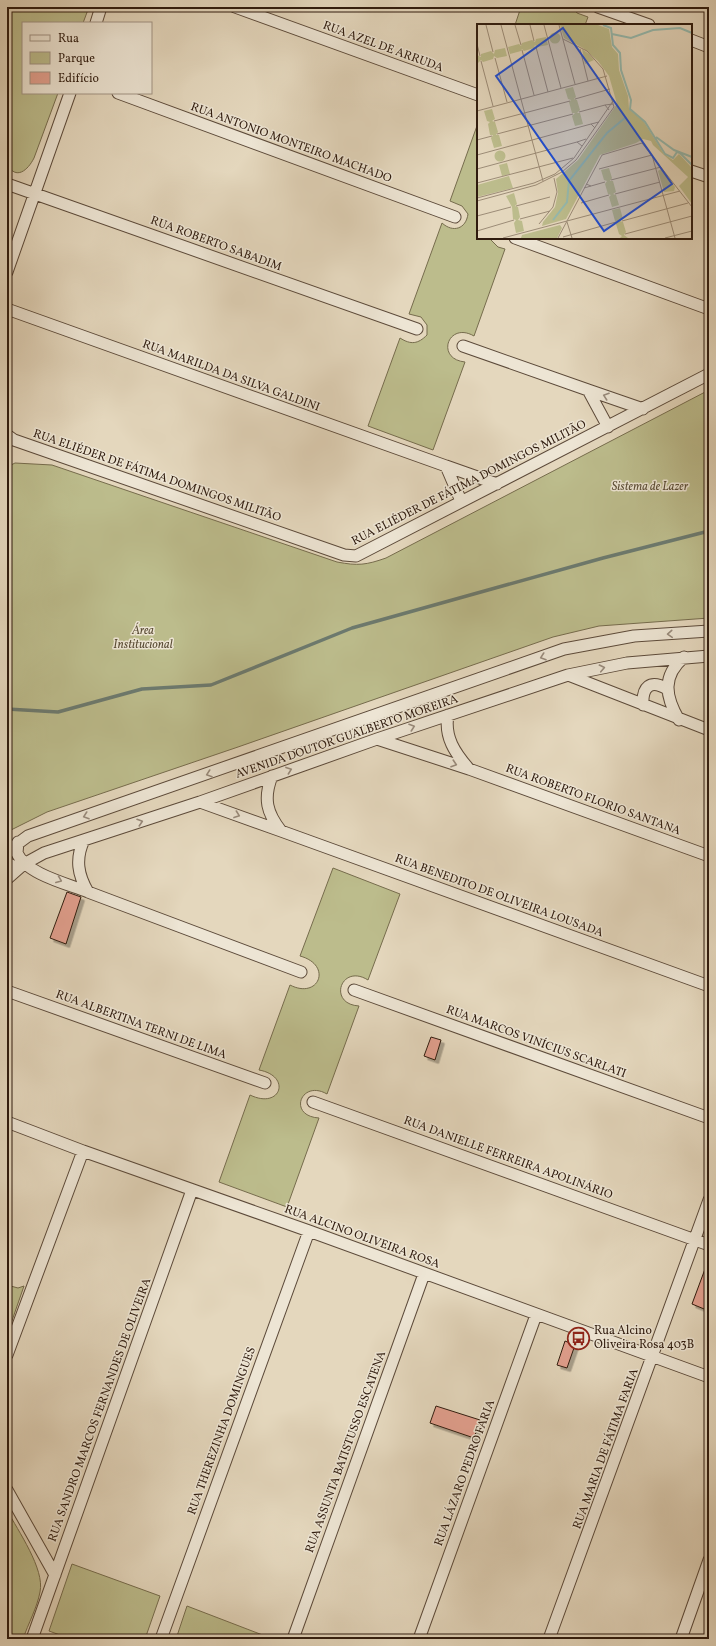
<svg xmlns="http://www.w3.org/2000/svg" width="716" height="1646" viewBox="0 0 716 1646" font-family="Vollkorn,serif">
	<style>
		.green { fill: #bcbc8c; stroke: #766c4d }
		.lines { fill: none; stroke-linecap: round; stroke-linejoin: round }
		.stream { stroke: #6c7a6f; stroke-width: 3.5 }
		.building { fill: #e3a08f; stroke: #2f1b0e; filter: url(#shadow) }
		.minor-casing { stroke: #5c4a3a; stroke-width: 13 }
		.minor { stroke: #ede5d4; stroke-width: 11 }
		.oneway { stroke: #988a7b }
		.labels { text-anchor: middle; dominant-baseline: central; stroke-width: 3; stroke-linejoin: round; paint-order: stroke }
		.street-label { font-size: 12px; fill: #2f1b0e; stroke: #ede5d4 }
		.park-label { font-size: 12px; font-style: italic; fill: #594b34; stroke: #ede5d4 }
		.poi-label { font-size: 12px; fill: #2f1b0e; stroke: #ede5d4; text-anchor: start }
		.inset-river { fill: none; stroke: #95baaf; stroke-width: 2 }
		.inset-road { fill: none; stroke: #9c8c77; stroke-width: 1 }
		.view { fill: #1d4ed8; fill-opacity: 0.15; stroke: #1d4ed8; stroke-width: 2 }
		.inset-edge { fill: none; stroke: #2f1b0e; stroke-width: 2 }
	</style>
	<defs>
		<filter id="shadow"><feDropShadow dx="3.5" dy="3.5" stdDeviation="0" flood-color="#0004"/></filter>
	</defs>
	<rect width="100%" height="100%" fill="#e4d7bd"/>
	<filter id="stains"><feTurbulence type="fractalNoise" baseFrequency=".005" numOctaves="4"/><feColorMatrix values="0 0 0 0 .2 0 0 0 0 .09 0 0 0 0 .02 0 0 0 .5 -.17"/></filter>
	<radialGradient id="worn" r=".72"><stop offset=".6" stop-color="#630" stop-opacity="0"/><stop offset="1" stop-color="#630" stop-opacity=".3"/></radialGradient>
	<!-- green -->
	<path class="green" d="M7,7h82l-6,16h-60v70h35l-24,65c-6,12 -18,23 -27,6z
		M521,7h52l4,6 11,4 -3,8h-70z
		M478,123v115h11l9,9 7,2 -31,87c-26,-15 -39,23 -9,26l-32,88 -65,-24 32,-88c11,7 18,6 27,-3v-10l-6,-8 -12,-3 33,-91c11,10 24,6 26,-9l-6,-8 -12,-5z
		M709,390v228l-110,8 -46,11 -315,110 -191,65 -40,20v-365l8,-4 37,2 285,97c21,4 29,3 49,-4z
		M333,868l67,26 -32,86c-27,-17 -41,24 -9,26l-32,88c-26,-15 -40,22 -8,24l-32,89 -68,-25 31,-87c31,15 42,-19 9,-25l31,-85c29,15 43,-20 10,-29z
		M7,1285l11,3 6,-2 -17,49z
		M7,1510c11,21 38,59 33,82 -3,16 -12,32 -17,47h-16z
		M72,1564l88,32 -15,43h-74l-22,-8z
		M187,1606l86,33h-97z"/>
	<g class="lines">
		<!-- stream -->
		<path class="stream" d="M7,709l51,3 84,-23 69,-4 141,-57 251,-70 106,-27"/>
	</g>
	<!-- building -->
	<path class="building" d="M67,892l14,5 -15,47 -16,-6z
		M431,1037l10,3 -6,20 -11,-4z
		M708,1261l1,1v49l-17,-7z
		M565,1341l10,4 -8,23 -10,-3z
		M436,1406l44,14 -6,18 -44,-15z"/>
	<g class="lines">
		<defs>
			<path id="minor" d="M235,7l243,88
				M598,7l51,18
				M96,23l5,-16
				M691,40l18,7
				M118,93l337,124
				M691,171l18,6
				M7,184l410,145
				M515,238l194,71
				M7,272l63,-179
				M7,309l439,157
				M463,346l125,44
				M608,427l-20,-37 55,19
				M7,435l7,5 330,115 12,1 353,-182
				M461,501l-15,-35 51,18
				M568,675l141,55
				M643,705c-1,-18 7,-26 24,-16
				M679,720c-14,-24 -17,-44 5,-63
				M377,739l92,30c-14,-16 -25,-32 -21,-54
				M469,769l240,87
				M200,802l81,29c-14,-18 -18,-32 -9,-55
				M281,831l428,155
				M18,842l-1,11c9,21 51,31 71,39 -10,-17 -13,-33 -4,-52
				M7,854l2,-4 19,-14 536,-187 70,-13 75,-5
				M7,863l6,3v7
				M7,879l17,-15 20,-11 156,-51 177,-63 191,-64 59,-12 82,-7
				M88,892l213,80
				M354,990l355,128
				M7,991l258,92
				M313,1102l396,143
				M7,1122l76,29 226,80 400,146
				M7,1355l76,-204
				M7,1490l48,85
				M32,1639l160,-449
				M161,1639l148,-408
				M293,1639l131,-365
				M419,1639l117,-324
				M549,1639l160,-439
				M681,1639l28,-79"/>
		</defs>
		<!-- minor casing -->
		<use href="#minor" class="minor-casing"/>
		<!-- minor -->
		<use href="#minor" class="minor"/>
	</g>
	<!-- one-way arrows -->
	<defs><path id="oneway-chevron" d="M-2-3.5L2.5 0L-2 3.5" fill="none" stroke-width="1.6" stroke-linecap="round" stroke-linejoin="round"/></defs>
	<g class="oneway">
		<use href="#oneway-chevron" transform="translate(606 396) rotate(-161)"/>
		<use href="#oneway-chevron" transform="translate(670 634) rotate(176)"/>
		<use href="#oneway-chevron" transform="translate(543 657) rotate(161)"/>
		<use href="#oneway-chevron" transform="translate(602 668) rotate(-12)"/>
		<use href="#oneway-chevron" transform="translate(412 727) rotate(-19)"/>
		<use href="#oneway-chevron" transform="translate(454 764) rotate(18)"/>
		<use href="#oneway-chevron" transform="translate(289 770) rotate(-20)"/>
		<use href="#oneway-chevron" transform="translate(209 774) rotate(161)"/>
		<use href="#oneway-chevron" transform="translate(237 815) rotate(20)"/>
		<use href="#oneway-chevron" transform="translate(86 816) rotate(161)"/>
		<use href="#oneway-chevron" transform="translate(140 822) rotate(-18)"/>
		<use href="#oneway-chevron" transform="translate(59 880) rotate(22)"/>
	</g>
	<!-- icons -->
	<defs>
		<symbol id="bus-ring" viewBox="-11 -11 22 22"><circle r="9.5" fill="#ede5d4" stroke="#8f2418" stroke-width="1.5"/><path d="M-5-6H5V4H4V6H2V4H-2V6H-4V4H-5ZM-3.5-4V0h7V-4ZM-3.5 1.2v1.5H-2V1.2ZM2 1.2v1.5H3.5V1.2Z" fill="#8f2418"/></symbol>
	</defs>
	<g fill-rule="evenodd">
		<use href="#bus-ring" x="566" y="1326" width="25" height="25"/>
	</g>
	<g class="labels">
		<!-- street labels -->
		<g class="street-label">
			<text transform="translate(383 47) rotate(20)">RUA AZEL DE ARRUDA</text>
			<text transform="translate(291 143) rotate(20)">RUA ANTONIO MONTEIRO MACHADO</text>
			<text transform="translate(216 244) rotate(20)">RUA ROBERTO SABADIM</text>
			<text transform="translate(231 376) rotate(20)">RUA MARILDA DA SILVA GALDINI</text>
			<text transform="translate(157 476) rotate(19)">RUA ELIÉDER DE FÁTIMA DOMINGOS MILITÃO</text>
			<text transform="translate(469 483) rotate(-27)">RUA ELIÉDER DE FÁTIMA DOMINGOS MILITÃO</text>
			<text transform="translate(347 737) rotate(-19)">AVENIDA DOUTOR GUALBERTO MOREIRA</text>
			<text transform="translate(593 800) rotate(20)">RUA ROBERTO FLORIO SANTANA</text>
			<text transform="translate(499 896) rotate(20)">RUA BENEDITO DE OLIVEIRA LOUSADA</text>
			<text transform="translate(141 1025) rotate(20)">RUA ALBERTINA TERNI DE LIMA</text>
			<text transform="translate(536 1042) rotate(20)">RUA MARCOS VINÍCIUS SCARLATI</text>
			<text transform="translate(508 1158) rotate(20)">RUA DANIELLE FERREIRA APOLINÁRIO</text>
			<text transform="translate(362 1237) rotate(20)">RUA ALCINO OLIVEIRA ROSA</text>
			<text transform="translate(100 1410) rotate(-70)">RUA SANDRO MARCOS FERNANDES DE OLIVEIRA</text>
			<text transform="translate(222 1431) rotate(-70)">RUA THEREZINHA DOMINGUES</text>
			<text transform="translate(606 1449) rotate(-70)">RUA MARIA DE FÁTIMA FARIA</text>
			<text transform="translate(346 1452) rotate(-70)">RUA ASSUNTA BATISTUSSO ESCATENA</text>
			<text transform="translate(465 1473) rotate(-70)">RUA LÁZARO PEDRO FARIA</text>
		</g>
		<!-- park labels -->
		<g class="park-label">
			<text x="650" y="487">Sistema de Lazer</text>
			<text x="143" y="631">Área<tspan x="143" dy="14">Institucional</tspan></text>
		</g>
		<!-- poi labels -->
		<g class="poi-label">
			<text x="594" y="1331">Rua Alcino<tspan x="594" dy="14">Oliveira Rosa 403B</tspan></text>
		</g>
	</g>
	<!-- overview -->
	<g transform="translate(477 24)">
		<rect width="215" height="215" fill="#e4d7bd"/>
		<path d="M83,1h38l11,4 3,18 6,7 1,16 9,26 1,13 15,13 20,32 9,6 6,-6 13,14v36l-13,-18 9,-9 -35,-32 -2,-4 -8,-2 -7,4 -36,12 -34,64 -24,7 1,-4 12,-15 3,-14 -2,-14 22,-19 39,-56 -8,-28 -11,-15 -15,-13 -19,-10zM72.5 14a5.5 5.5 0 1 1 11 0a5.5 5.5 0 1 1-11 0ZM69,13l2,8 -11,2 -2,-2 -1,3 -10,3 -2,-2 -1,2 -11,3 -2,-7 11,-3 2,2 1,-3 10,-3 3,2 1,-3zM28,24l2,8 -10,2 -3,-2 -1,3 -10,3 -2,-2 -4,4v-9l4,2v-3l10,-3 3,3 1,-4zM105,25l7,5 5,6 -9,4zM96,63l3,10 -2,2 3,1 3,10 -3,3h3l3,11 -8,2 -3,-10 3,-3h-3l-3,-11 2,-2 -3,-1 -3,-10zM15,85l3,10 -3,2 3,1 3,10 -2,3h3l3,11 -8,2 -3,-10 2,-3h-3l-2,-11 2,-2 -3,-1 -3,-10zM17.5 132a5.5 5.5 0 1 1 11 0a5.5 5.5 0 1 1-11 0ZM30,139l3,11 -8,2 -3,-11zM132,144l3,10 -2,3h3l3,11 -3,2 3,1 3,10 -7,2 -3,-10 2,-2 -3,-1 -3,-10 2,-3 -3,-1 -3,-10zM184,145l14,18 -1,4 -10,1 -6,-21zM32,152l4,12 -36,9v-12zM37,169l3,11 -2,2 3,1 2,10 -2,3 4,1 2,10 -8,2 -2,-10 2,-3 -3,-1 -1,-12 -6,-11zM143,184l3,11 -3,2 3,1 3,10 -2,3 4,3h-8l2,-2 -3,-2 -3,-10 2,-2 -3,-1 -3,-11zM83,201l2,3 -5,10h-36l1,-3z" fill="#bcbc8c"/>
		<path class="inset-river" d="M126,1l8,3 2,17 7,8 1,17 10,30 -1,9 15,13 20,32 8,4 4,-6 3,1 12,12M135,10l19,4 22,-8 27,-2 12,5M179,113l18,13 18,7M76,196l14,-18 2,-21 38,-48 19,-16"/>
		<path class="inset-road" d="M9,1l7,27M24,1l42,156M38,1l6,20M53,1l4,16M67,1l17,63M82,1l16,59M0,20l3,12M59,23l12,45M103,25l8,32M45,26l12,45M18,34l12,44M4,37l12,45M98,75l35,-10M132,86l-4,-5 8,-1M0,87l130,-35M102,88l26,-7M17,97l76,-20M118,104l-4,-4 8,-2M20,110l76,-20M0,116l15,-4M105,122l-5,-4 9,-3M0,131l114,-31M0,145l100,-27M122,145l53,-14 23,83M134,156l50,-13M0,159l96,-25M114,162l14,-4M107,164l7,-2 -5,-2M138,170l45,-12M0,174l57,-15 21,-9 19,-16 39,-57M0,177l59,-16 26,-13 14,-12 38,-53 -11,-38 -16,-18 -24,-12M104,179l28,-8M39,182l34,-9M0,192l34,-9M43,195l30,-8M145,197l66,-18M90,198l5,16M62,200l14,-17 4,-15 -3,-14M0,207l37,-11M148,210l67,-18M86,213l53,-15M26,214l177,-47M81,214l44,-83 40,-12 50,64M188,214l27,-7"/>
		<path class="view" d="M86,4l109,156 -68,47 -108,-155z"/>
		<rect width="215" height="215" class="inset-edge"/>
	</g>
	<!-- margin -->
	<rect width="716" height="1646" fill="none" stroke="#e4d7bd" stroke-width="24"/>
	<rect x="8" y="8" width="700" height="1630" fill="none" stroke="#2f1b0e" stroke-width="2"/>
	<rect x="12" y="12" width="692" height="1622" fill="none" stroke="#2f1b0e"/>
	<!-- legend -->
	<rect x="22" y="22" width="130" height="72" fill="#ede5d4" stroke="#a19485"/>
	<rect x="30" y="35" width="20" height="6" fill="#ede5d4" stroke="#a19485"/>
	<text x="58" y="42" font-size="12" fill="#2f1b0e">Rua</text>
	<rect x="30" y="52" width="20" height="12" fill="#bcbc8c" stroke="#a19485"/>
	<text x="58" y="62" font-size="12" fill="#2f1b0e">Parque</text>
	<rect x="30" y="72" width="20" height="12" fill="#e3a08f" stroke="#a19485"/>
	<text x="58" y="82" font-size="12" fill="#2f1b0e">Edifício</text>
	<rect width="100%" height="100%" filter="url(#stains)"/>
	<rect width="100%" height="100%" fill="url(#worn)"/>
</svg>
